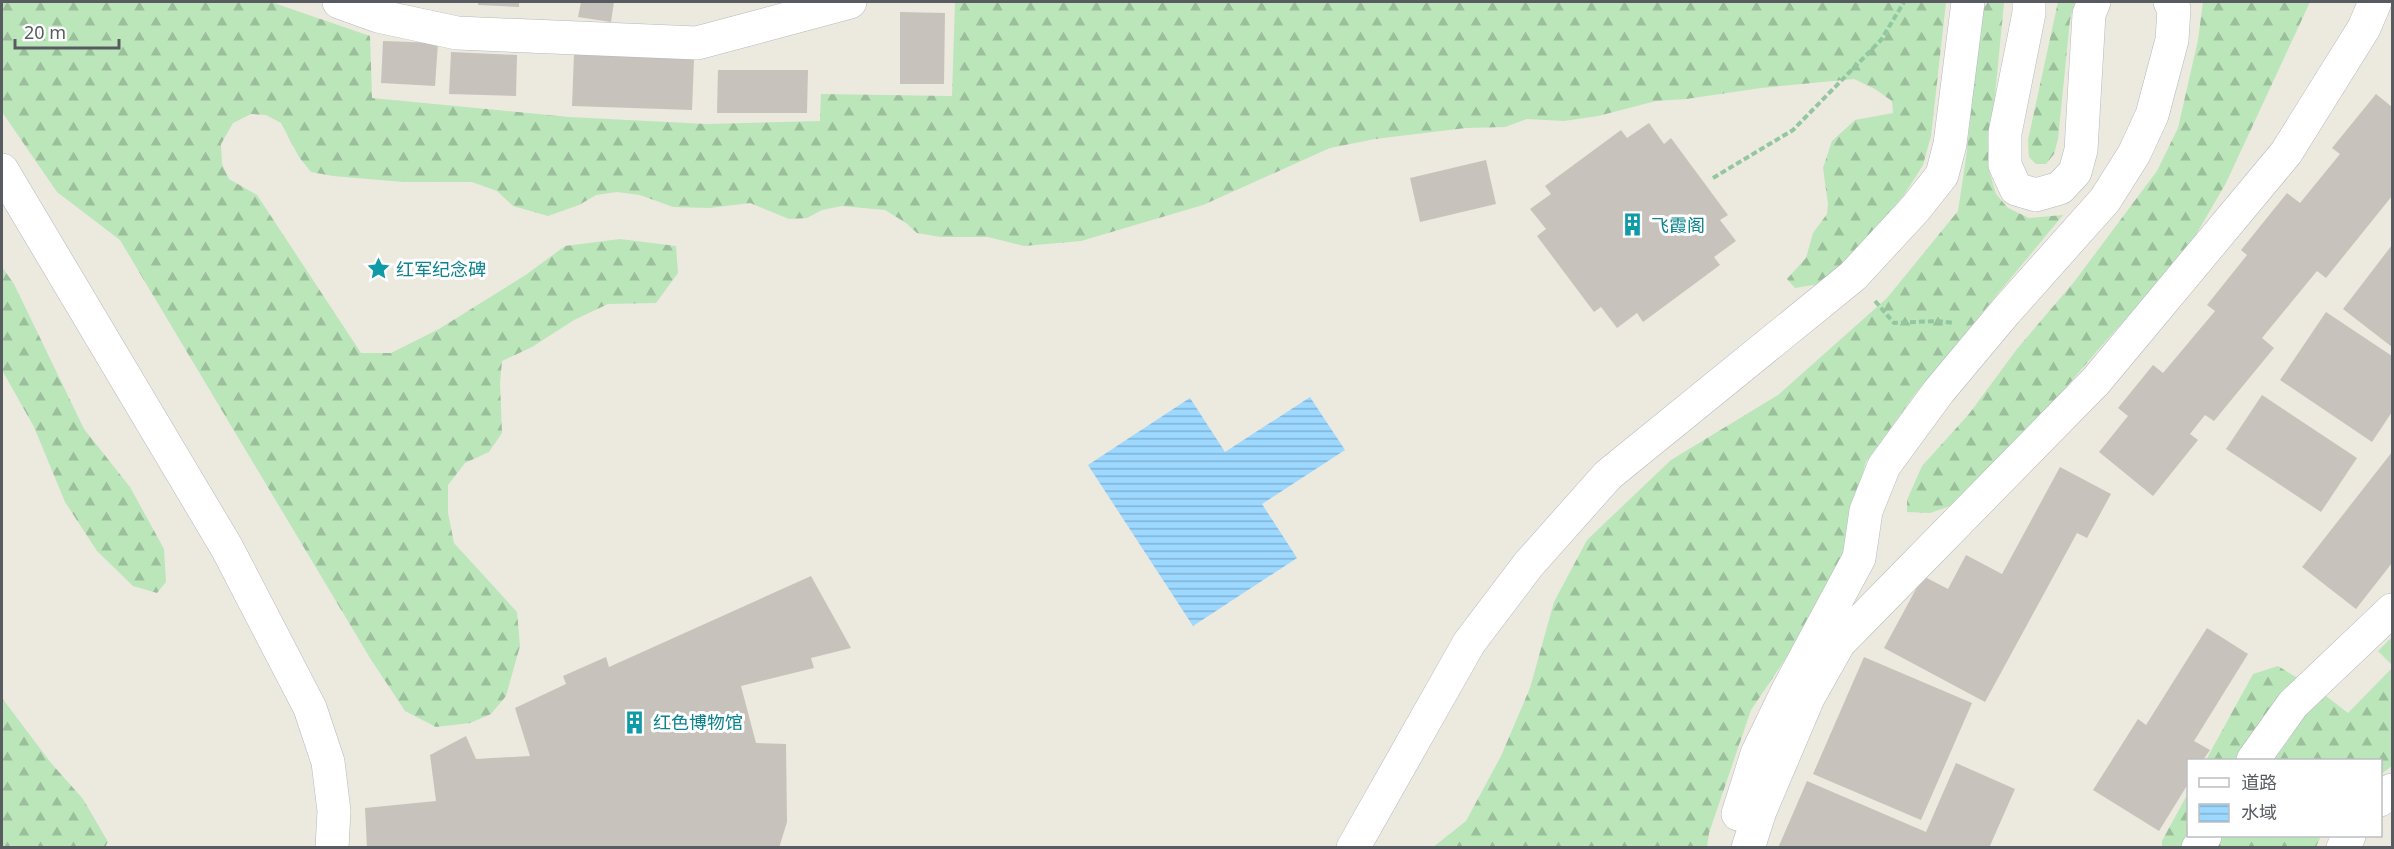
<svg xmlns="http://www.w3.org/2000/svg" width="2394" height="849" viewBox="0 0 2394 849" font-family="'Noto Sans','Noto Sans SC',sans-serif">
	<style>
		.forest { fill: url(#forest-firs) }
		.water { fill: url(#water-rules) }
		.building { fill: #c7c3bc }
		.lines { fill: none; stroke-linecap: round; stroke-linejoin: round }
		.street-casing { stroke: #b5b8bd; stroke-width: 34 }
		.secondary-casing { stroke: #b5b9bf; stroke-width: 34 }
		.path { stroke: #92c7a0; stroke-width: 4; stroke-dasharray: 6 3; stroke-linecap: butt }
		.street { stroke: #fff; stroke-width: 33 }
		.secondary { stroke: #fff; stroke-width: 33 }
		.labels { text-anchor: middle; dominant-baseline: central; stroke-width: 6; stroke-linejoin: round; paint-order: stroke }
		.culture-label { font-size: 18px; fill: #0d838f; stroke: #fff; text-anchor: start }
	</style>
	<defs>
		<pattern id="forest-firs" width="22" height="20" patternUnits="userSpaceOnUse" patternTransform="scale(1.5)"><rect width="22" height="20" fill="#bbe6ba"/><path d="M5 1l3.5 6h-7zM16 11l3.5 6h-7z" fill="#9bbe9b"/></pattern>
		<pattern id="water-rules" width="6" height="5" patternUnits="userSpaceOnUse" patternTransform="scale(1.5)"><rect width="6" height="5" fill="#9cd8ff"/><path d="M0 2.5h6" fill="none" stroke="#82b2d2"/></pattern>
	</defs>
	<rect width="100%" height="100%" fill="#ece9df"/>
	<!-- forest -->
	<path class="forest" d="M2,2h269l99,34 2,62 197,19 138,7 113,-3 1,-27 131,2 3,-94h991l-15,134 -8,29 -19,30 -46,54 -39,35 -24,4 -8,-9 19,-21 7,-25 14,-19 1,-10 -5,-36 9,-27 23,-21 38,-7 -1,-12 -17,-12 -21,-10 -93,9 -75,11 -30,2 -58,15 -34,5 -37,-2 -22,8 -39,1 -91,11 -45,9 -127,57 -122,36 -57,5 -36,-9h-47l-24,-4 -11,-10 -21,-13 -43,-4 -20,4 -15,8 -18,1 -39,-16 -41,5 -36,-1 -33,-12 -23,-3 -21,3 -17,10 -31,11 -35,-10 -16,-15 -25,-9h-69l-70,-6 -22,-4 -12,-15 -18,-34 -15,-8 -15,-1 -18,9 -12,21 1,20 7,15 28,16 104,158h30l48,-24 88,-55 38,-28 55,-7 56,7 2,27 -22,30 -48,1 -34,16 -42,27 -30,14 -2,22 2,50 -13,19 -24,11 -17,22v28l6,30 63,69 3,34 -14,50 -15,18 -21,9 -34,4 -31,-16 -35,-53 -250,-418 -63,-48 -55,-80z
		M1988,2l16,1 -16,164 8,27 12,14 21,10 34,-3 -148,179 -49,68 -11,39 -9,52 -43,80 -52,77 -42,123 -2,14 -275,1 34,-27 35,-65 29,-68 24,-86 33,-62 84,-80 107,-65 109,-97 71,-87 8,-53 16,-147z
		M2058,2h17l-5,18 -12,119 -4,15 -8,10h-10l-7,-7 -1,-17z
		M2203,2h107l-84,181 -39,67 -90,101 -85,100 -53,52 -29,10 -23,-1v-12l15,-34 47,-52 48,-65 57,-67 83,-111 21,-43 20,-88z
		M2,267l12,17 70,145 46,58 34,62 2,33 -9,11 -24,-7 -36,-35 -32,-49 -31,-75 -32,-57z
		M2392,637v28l-14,-14z
		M2278,666l44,27 26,20 44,-45v98l-11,8 -1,-14h-174l47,-86z
		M2,698l49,65 32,36 25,43 -3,5h-103z
		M2188,793v43h133l-5,11 -154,1v-7z"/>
	<!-- water -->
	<path class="water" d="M1310,397l35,53 -83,54 35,54 -104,68 -105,-161 102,-67 35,54z"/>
	<!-- building -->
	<path class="building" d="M478,2h41v5l-41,-2z
		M581,2h33l-3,20 -33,-5z
		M900,12l45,1 -1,71h-44z
		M383,41l55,2 -3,43 -54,-3z
		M451,52l66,3 -1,41 -67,-2z
		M574,54l120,5 -2,51 -120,-4z
		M718,70h90l-1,43h-90z
		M2376,94l16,13v89l-66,82 -9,-7 -55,67 12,10 -60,73 -9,-6 -15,19 8,6 -45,56 -54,-44 29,-36 -10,-8 35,-43 10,8 52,-62 -8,-6 40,-50 -6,-5 46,-57 13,10 40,-49 -8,-6z
		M1649,123l15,21 7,-6 57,77 -8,5 16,21 -22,16 6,8 -77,57 -6,-9 -20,15 -16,-21 -7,5 -57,-76 9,-7 -16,-20 21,-15 -6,-8 76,-56 6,8z
		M1486,160l10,44 -76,18 -10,-44z
		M2392,245v102l-49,-38z
		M2326,312l66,44v56l-20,30 -92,-62z
		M2262,395l95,63 -36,54 -95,-63z
		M2392,452v111l-36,46 -54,-42z
		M2060,467l51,27 -24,44 -10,-5 -92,169 -101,-54 39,-72 25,13 18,-34 36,19z
		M811,576l40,72 -40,10 3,10 -73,18 15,57 30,1 1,78 -8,26h-412l-2,-40 71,-7 -6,-46 36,-19 10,23 54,-3 -15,-48 51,-24 -3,-8 43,-19 3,10z
		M2207,628l41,26 -54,87 16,9 -7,10h-15v24l-29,47 -66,-41 45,-71 8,6z
		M1864,657l108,46 -51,117 -108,-46z
		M1956,763l59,26 -26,59h-211l29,-67 119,51z"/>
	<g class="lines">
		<defs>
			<path id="street" d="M339,2l39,14 79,17 240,10 153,-41
				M2029,2v11l-24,120v32l11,24 20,6 24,-7 15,-16 6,-22 8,-136 5,-12
				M2,170l225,378 83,160 18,54 6,49 -2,37
				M2253,760l40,-56 99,-94
				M1738,814l19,-60 31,-64 71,-132 7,-47 18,-45 55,-75 67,-80 99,-111 29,-46 18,-39 20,-75 2,-31 -4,-7
				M1353,848l116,-205 59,-78 80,-90 245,-199 62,-67 27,-34 8,-31 18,-142
				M1748,848l12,-37 48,-113 31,-55 257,-262 190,-228 78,-125 11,-26
				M2198,848l7,-12"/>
			<path id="secondary" d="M2380,800l12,-10
				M2343,848l6,-12"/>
		</defs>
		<!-- street casing -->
		<use href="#street" class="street-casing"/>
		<!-- secondary casing -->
		<use href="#secondary" class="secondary-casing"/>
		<!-- path -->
		<path class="path" d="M1713,178l80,-48 88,-90 23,-38
			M1875,301l19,22 43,-2 16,2"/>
		<!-- street -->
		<use href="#street" class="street"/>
		<!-- secondary -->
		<use href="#secondary" class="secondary"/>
	</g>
	<!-- icons -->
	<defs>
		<symbol id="building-bare" viewBox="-9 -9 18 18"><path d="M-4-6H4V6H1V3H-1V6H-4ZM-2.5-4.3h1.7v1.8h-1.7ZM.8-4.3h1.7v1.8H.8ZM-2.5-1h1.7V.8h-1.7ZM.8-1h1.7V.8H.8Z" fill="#0f9aa8" stroke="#fff" stroke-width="2.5" paint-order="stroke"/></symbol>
		<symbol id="sight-bare" viewBox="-9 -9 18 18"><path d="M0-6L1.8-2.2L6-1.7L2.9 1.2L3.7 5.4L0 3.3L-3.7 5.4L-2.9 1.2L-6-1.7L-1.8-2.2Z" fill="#0f9aa8" stroke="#fff" stroke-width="2.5" paint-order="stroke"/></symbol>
	</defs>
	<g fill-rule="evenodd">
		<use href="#building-bare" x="1616" y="208" width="33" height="33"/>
		<use href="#sight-bare" x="362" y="252" width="33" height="33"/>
		<use href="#building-bare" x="618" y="706" width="33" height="33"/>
	</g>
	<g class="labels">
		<!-- culture labels -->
		<g class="culture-label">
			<text x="1651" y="225">飞霞阁</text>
			<text x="396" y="269">红军纪念碑</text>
			<text x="653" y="722">红色博物馆</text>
		</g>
	</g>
	<!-- border -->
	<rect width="2394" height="849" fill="none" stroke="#585c61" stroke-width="6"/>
	<!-- legend -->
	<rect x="2187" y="759" width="195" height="78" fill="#ffffff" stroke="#bcbec0" stroke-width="1.5"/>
	<rect x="2199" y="778" width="30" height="9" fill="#ffffff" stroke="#bcbec0" stroke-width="1.5"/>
	<text x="2241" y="789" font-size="18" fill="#585c61">道路</text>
	<rect x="2199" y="804" width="30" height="18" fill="url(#water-rules)" stroke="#bcbec0" stroke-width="1.5"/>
	<text x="2241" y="819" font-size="18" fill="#585c61">水域</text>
	<!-- scale -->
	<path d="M15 39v9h104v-9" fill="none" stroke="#585c61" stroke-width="3"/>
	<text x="24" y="39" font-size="18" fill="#585c61" stroke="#ffffff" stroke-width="4.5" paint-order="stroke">20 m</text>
</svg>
